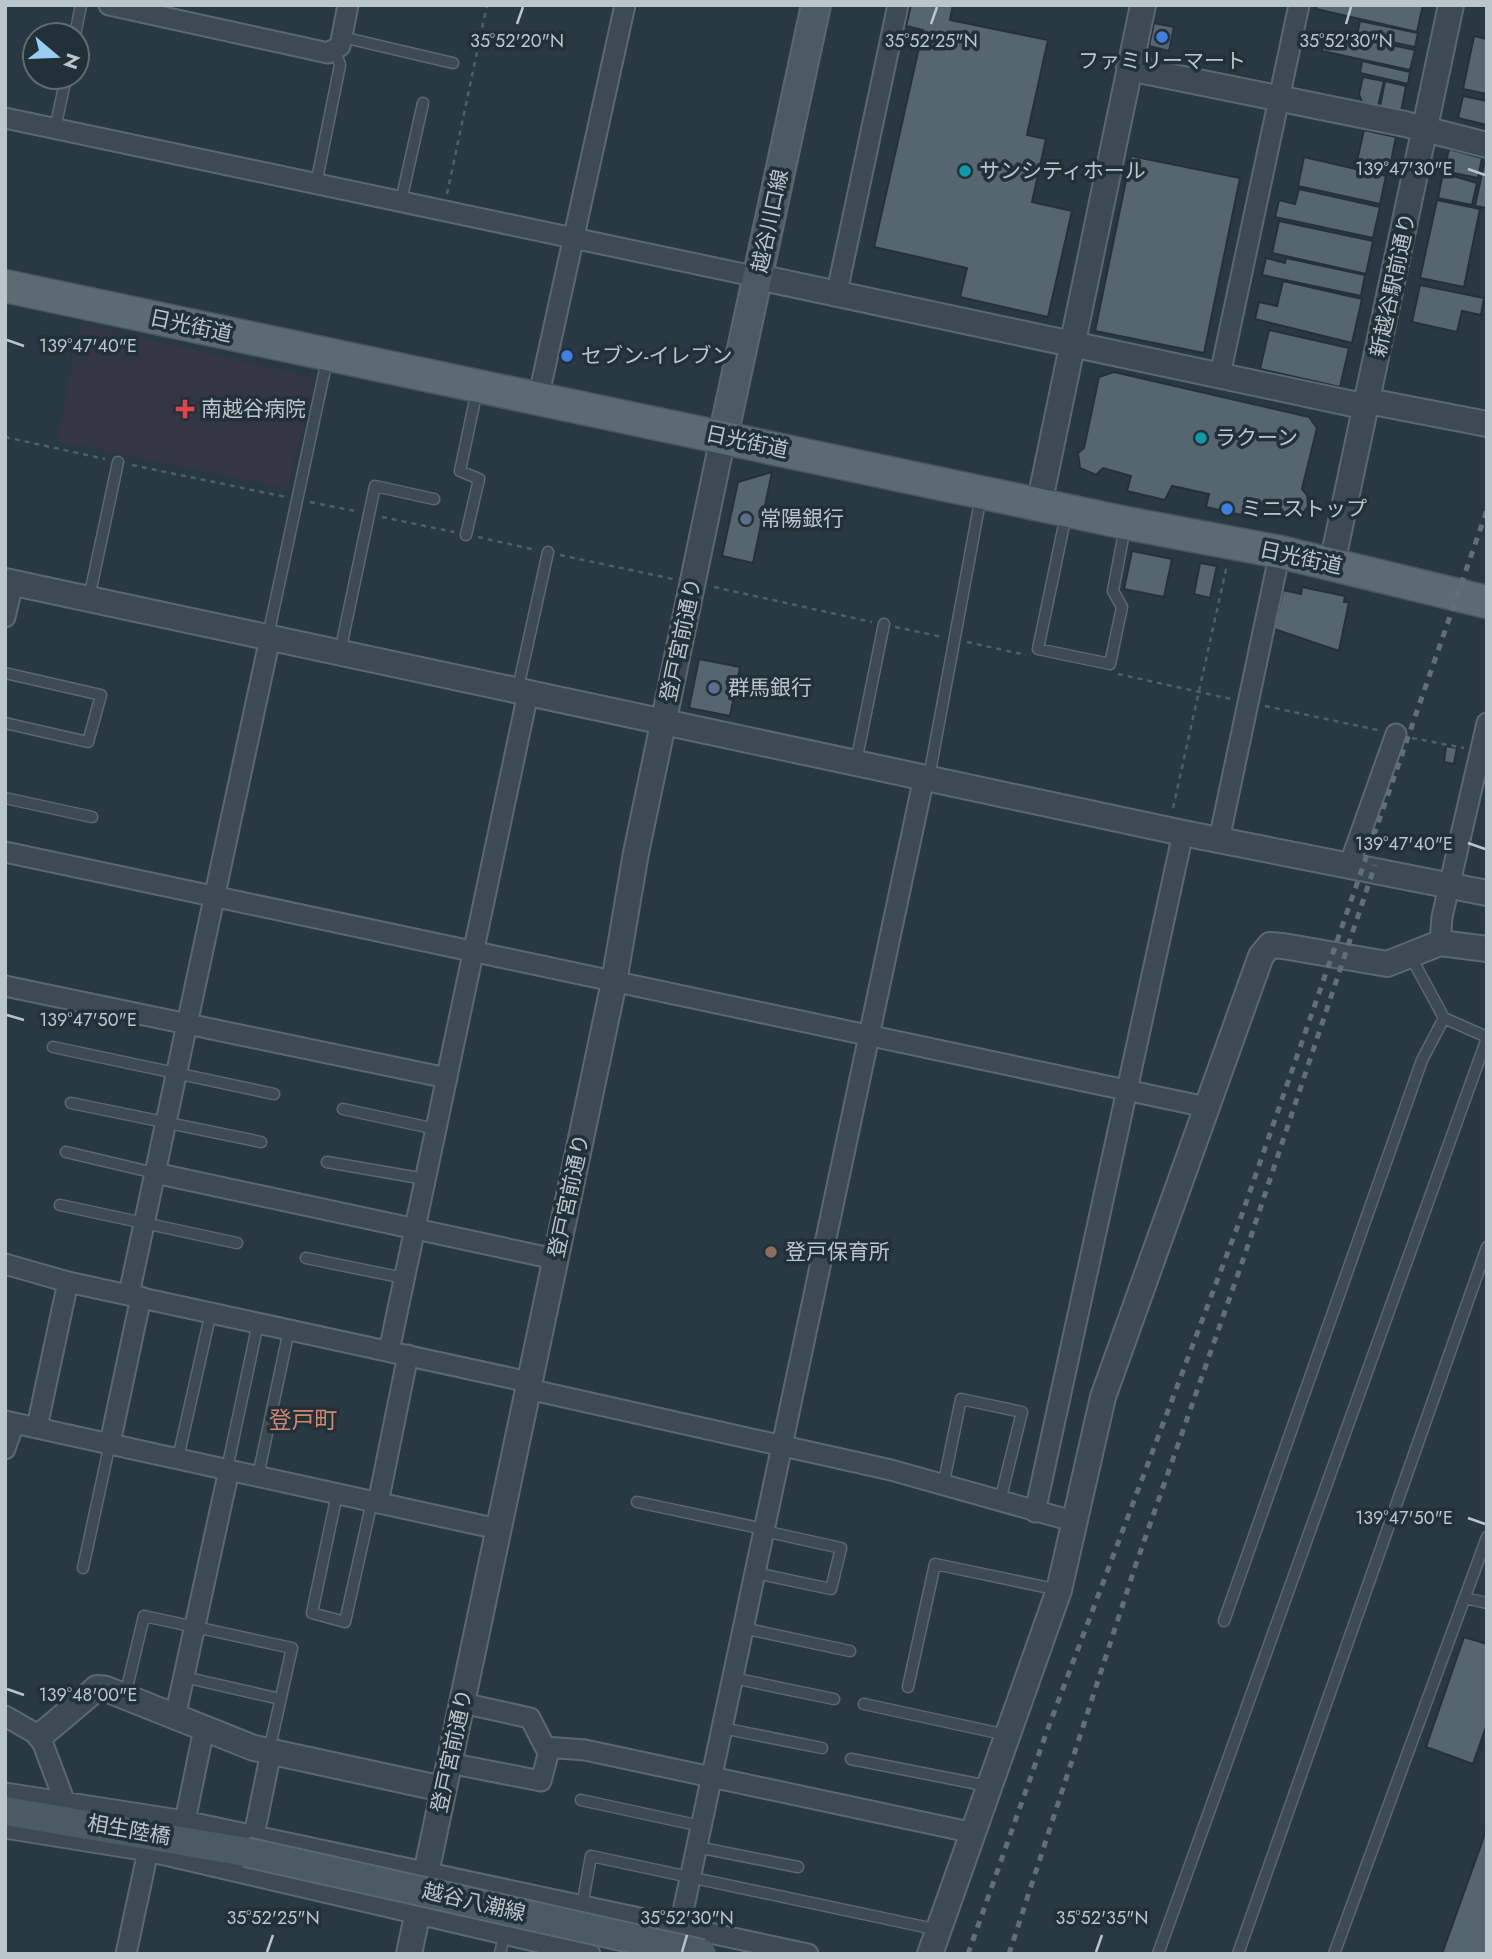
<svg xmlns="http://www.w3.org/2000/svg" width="1492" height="1959" viewBox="0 0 1492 1959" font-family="Jost,'Noto Sans JP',sans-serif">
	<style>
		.medical { fill: #353644 }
		.building { fill: #556670; stroke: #24313a; stroke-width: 2 }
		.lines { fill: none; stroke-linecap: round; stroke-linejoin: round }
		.service-casing { stroke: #5c6870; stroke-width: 13 }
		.minor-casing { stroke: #5c6870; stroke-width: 23 }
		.tertiary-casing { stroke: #5c6870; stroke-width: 28 }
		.secondary-casing { stroke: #5c6870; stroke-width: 32 }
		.primary-casing { stroke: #4a565f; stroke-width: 35 }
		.path { stroke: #4b6260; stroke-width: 2.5; stroke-dasharray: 5 5; stroke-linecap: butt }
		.service { stroke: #3d4a53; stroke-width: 10 }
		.minor { stroke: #3d4a53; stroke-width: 19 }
		.tertiary { stroke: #3d4a53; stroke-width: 24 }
		.secondary { stroke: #4b5a65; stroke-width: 28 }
		.primary { stroke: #5c6a72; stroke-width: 32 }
		.rail { stroke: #606f79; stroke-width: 5; stroke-dasharray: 7 7; stroke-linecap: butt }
		.secondary-bridge-casing { stroke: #5c6870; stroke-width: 32; stroke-linecap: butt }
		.secondary-bridge { stroke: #4b5a65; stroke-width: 28 }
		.ticks { fill: none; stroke: #bbc5cc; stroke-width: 2.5 }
		.shop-dot { fill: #3f7fe0; stroke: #223038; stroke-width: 2.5 }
		.culture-dot { fill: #0f9aa8; stroke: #223038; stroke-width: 2.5 }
		.health-dot { fill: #e0444e; stroke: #223038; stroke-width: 2.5 }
		.service-dot { fill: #5c6f8a; stroke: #223038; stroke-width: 2.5 }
		.education-dot { fill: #8d6e63; stroke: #223038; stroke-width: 2.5 }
		.labels { text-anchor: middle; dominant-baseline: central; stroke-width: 7; stroke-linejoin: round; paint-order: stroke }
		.poi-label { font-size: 21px; fill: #bbc5cc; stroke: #223038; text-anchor: start }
		.street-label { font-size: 21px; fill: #bbc5cc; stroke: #223038 }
		.neighbourhood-label { font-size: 23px; fill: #d28770; stroke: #223038 }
		.ticks-label { font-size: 18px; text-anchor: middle; fill: #bbc5cc; stroke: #223038; stroke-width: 7; stroke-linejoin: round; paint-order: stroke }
	</style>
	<rect width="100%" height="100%" fill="#293943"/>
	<!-- medical -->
	<path class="medical" d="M80,324l236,54 -29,110 -230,-47z"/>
	<!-- building -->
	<path class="building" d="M911,5h42l-3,15 98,20 -21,95 19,4 -14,63 40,9 -24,106 -88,-20 7,-29 -93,-21 49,-217 -17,-4z
		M1317,5h106l-6,27 -101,-23z
		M1360,21l58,12 -3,14 -58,-12z
		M1154,23l20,4 -5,24 -20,-5z
		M1326,31l89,19 -5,20 -88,-19z
		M1474,36l13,3v55l-24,-5z
		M1362,61l48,11 -2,12 -48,-11z
		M1363,77l21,4 -6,25 -16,-4 -3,-8z
		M1385,81l21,5 -5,26 -21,-5z
		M1463,96l24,5v24l-29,-7z
		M1364,130l32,7 -7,34 -33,-6z
		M1449,149l33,9 -4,20 -34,-7z
		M1131,156l109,22 -36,175 -109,-22z
		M1304,157l82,19 -6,28 -82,-18z
		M1484,164h3v44l-12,-2z
		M1443,173l34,10 -5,22 -34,-7z
		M1299,189l81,18 -7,31 -98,-21 4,-17 16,4z
		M1437,200l43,9 -16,78 -44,-9z
		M1279,221l94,20 -7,33 -94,-21z
		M1266,258l19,5 1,-5 79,17 -4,21 -99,-21z
		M1283,281l79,18 -10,44 -97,-24 4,-17 18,4z
		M1420,285l64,13 -3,17 -19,-4 -5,21 -45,-10z
		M1269,330l80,18 -9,39 -80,-18z
		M1114,372l195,45 8,11 -15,61 5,6 1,11 -4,6 -18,4 -6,-9 -25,-5 -5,15 -44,-10 3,-13 -37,-8 -7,14 -38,-9 4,-15 -28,-8 -7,7 -16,-7 -2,-15 6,-5 15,-71z
		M772,472l-19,91 -31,-7 16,-74z
		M1132,551l40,8 -8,38 -40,-8z
		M1200,563l17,3 -7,32 -16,-4z
		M1302,587l43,9 -1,6h5l-10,49 -65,-22 9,-39 18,4z
		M699,659l41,8 -10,49 -41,-8z
		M1446,746l11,2 -3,16 -10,-2z
		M1464,1637l23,7v80l-14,40 -47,-17z
		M1487,1828v126h-45z"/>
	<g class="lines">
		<defs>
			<path id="service" d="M75,35l6,-30
				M342,37l111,26
				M55,129l11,-52
				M316,184l24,-119 -5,-15
				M401,201l22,-98
				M1066,515l-28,134 72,15 12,-57 -9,-16 12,-64
				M466,535l13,-56 -19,-8 17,-81
				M89,598l29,-136
				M268,636l59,-276
				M340,652l35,-166 59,13
				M5,673l96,22 -13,47 -83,-19
				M518,688l30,-136
				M856,762l28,-138
				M929,777l52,-281
				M5,798l87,19
				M1411,957l33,61 43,19
				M53,1047l221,47
				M71,1103l190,39
				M343,1109l93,20
				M66,1152l89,21
				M327,1162l98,17
				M60,1205l177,38
				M306,1258l98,20
				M178,1458l33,-146
				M227,1469l31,-146
				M258,1476l31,-146
				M943,1486l18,-87 61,13 -22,89
				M337,1494l-25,119 33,9 27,-121
				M637,1502l127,27
				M83,1568l27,-125
				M755,1573l76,16 10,-41 -77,-17
				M1465,1598l22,5
				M1224,1621l198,-561 22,-42
				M743,1628l107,23
				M184,1677l96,22
				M733,1678l101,21
				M908,1687l27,-123 124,26
				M125,1696l19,-80 148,32 -23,103
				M864,1704l143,31
				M722,1728l100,20
				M851,1759l137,27
				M581,1800l120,26
				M697,1847l101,20
				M582,1906l9,-50 348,74
				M500,1954l4,-19
				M1158,1954l329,-916
				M1238,1954l249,-707
				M1334,1954l153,-417"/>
			<path id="minor" d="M109,5l219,48 12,-7 8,-41
				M5,118l753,159
				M837,292l61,-287
				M1220,375l79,-370
				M538,399l87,-394
				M5,617l8,-34
				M1219,840l61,-288
				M5,852l1201,255
				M1349,866l47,-132
				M1440,943l2,-26 45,-194
				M5,986l442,92
				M155,1173l400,86
				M5,1264l63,18 461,100
				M129,1294l141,-656
				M389,1351l139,-658
				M528,1389l363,81 185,52
				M5,1421l493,108
				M37,1427l31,-145
				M110,1443l31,-146
				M5,1449l9,-26
				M378,1503l30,-148
				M1035,1512l148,-679
				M462,1703l68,15 15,29 40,3 389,83
				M5,1716l35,20 24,64
				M175,1717l54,-247
				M449,1763l92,18 9,-34
				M5,1793l180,28 623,133
				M185,1821l19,-92
				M5,1828l143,23 442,103
				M254,1835l17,-83
				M126,1954l22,-103
				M674,1954l250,-1177"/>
			<path id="tertiary" d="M1129,68l276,56 82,21
				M758,277l609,130
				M1368,401l119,23
				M1039,505l104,-500
				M1332,564l119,-559
				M5,581l1178,252 304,60
				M40,1736l57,-48 9,1 148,59 189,41
				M409,1954l205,-972 22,-129 87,-416
				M930,1954l129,-364 44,-193 158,-441 9,-11 13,1 104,18 53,-21 47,6"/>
			<path id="secondary" d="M723,437l93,-432
				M5,1811l241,41"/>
			<path id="primary" d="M5,286l1121,237 154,29 207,50"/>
		</defs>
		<!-- service casing -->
		<use href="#service" class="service-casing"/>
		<!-- minor casing -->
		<use href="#minor" class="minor-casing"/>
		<!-- tertiary casing -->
		<use href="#tertiary" class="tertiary-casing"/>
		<!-- secondary casing -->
		<use href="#secondary" class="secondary-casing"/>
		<!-- primary casing -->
		<use href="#primary" class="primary-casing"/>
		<!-- path -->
		<path class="path" d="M447,194l40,-189
			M5,437l100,22
			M132,465l154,32
			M310,502l45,9
			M382,517l72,15
			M478,537l58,13
			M560,555l113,24
			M714,587l158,35
			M895,627l48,10
			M967,642l59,13
			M1118,674l113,25
			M1265,706l113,24
			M1412,738l52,10
			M1173,808l54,-243"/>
		<!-- service -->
		<use href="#service" class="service"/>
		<!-- minor -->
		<use href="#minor" class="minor"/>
		<!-- tertiary -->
		<use href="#tertiary" class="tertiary"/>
		<!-- secondary -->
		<use href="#secondary" class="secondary"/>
		<!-- primary -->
		<use href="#primary" class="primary"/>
		<!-- rail -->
		<path class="rail" d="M968,1954l79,-223 193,-511 247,-710
			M1009,1954l127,-390 108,-307 131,-392"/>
		<defs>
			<path id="secondary-bridge" d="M246,1852l456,102"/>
		</defs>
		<!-- secondary-bridge casing -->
		<use href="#secondary-bridge" class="secondary-bridge-casing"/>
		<!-- secondary-bridge -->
		<use href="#secondary-bridge" class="secondary-bridge"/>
	</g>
	<!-- ticks -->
	<path class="ticks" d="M517,24l6,-17M931,24l6,-17M1346,24l5,-17M1468,169l17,6M7,340l17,6M1468,843l17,6M7,1015l17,5M1468,1518l17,6M7,1689l17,6M267,1952l6,-17M682,1952l5,-17M1096,1952l6,-17"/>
	<!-- markers -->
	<g class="shop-dot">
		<circle cx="1162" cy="37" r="7"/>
		<circle cx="567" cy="356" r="7"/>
		<circle cx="1227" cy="509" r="7"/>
	</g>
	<g class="culture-dot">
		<circle cx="965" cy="171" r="7"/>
		<circle cx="1201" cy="438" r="7"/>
	</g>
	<path class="health-dot" d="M181.5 398.5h7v7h7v7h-7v7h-7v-7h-7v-7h7z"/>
	<g class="service-dot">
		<circle cx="746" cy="519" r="7"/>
		<circle cx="714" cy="688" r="7"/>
	</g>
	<circle class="education-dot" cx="771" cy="1252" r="7"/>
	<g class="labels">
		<!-- poi labels -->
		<g class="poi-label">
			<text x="1162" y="61" text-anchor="middle">ファミリーマート</text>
			<text x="979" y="171">サンシティホール</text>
			<text x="581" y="356">セブン-イレブン</text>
			<text x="201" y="409">南越谷病院</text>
			<text x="1215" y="438">ラクーン</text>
			<text x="1241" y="509">ミニストップ</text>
			<text x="760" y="519">常陽銀行</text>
			<text x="728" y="688">群馬銀行</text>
			<text x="785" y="1252">登戸保育所</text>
		</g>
		<!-- street labels -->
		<g class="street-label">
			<text transform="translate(770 221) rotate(-78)">越谷川口線</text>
			<text transform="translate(1393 285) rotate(-78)">新越谷駅前通り</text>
			<text transform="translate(191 326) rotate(12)">日光街道</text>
			<text transform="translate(747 442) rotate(12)">日光街道</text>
			<text transform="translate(1301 558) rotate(12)">日光街道</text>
			<text transform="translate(681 640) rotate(-78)">登戸宮前通り</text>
			<text transform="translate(569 1196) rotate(-78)">登戸宮前通り</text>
			<text transform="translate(452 1751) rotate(-78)">登戸宮前通り</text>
			<text transform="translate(129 1830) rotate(10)">相生陸橋</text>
			<text transform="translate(474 1902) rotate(13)">越谷八潮線</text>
		</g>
		<!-- neighbourhood labels -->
		<g class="neighbourhood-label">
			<text x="303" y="1420">登戸町</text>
		</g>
	</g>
	<g class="ticks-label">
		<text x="517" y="47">35°52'20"N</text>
		<text x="931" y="47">35°52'25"N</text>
		<text x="1346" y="47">35°52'30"N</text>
		<text x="1404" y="175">139°47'30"E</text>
		<text x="88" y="352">139°47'40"E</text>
		<text x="1404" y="850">139°47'40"E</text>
		<text x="88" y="1026">139°47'50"E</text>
		<text x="1404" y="1524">139°47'50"E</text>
		<text x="88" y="1701">139°48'00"E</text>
		<text x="273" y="1924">35°52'25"N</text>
		<text x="687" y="1924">35°52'30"N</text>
		<text x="1102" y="1924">35°52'35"N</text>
	</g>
	<!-- border -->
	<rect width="1492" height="1959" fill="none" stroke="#bbc5cc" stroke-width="14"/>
	<!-- north arrow -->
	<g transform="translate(56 56) rotate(109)"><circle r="33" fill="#223038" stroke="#5f6c73" stroke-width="2"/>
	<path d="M0-5L12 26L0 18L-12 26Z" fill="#98cef4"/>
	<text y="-10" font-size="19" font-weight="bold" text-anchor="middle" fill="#bbc5cc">N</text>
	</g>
</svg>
